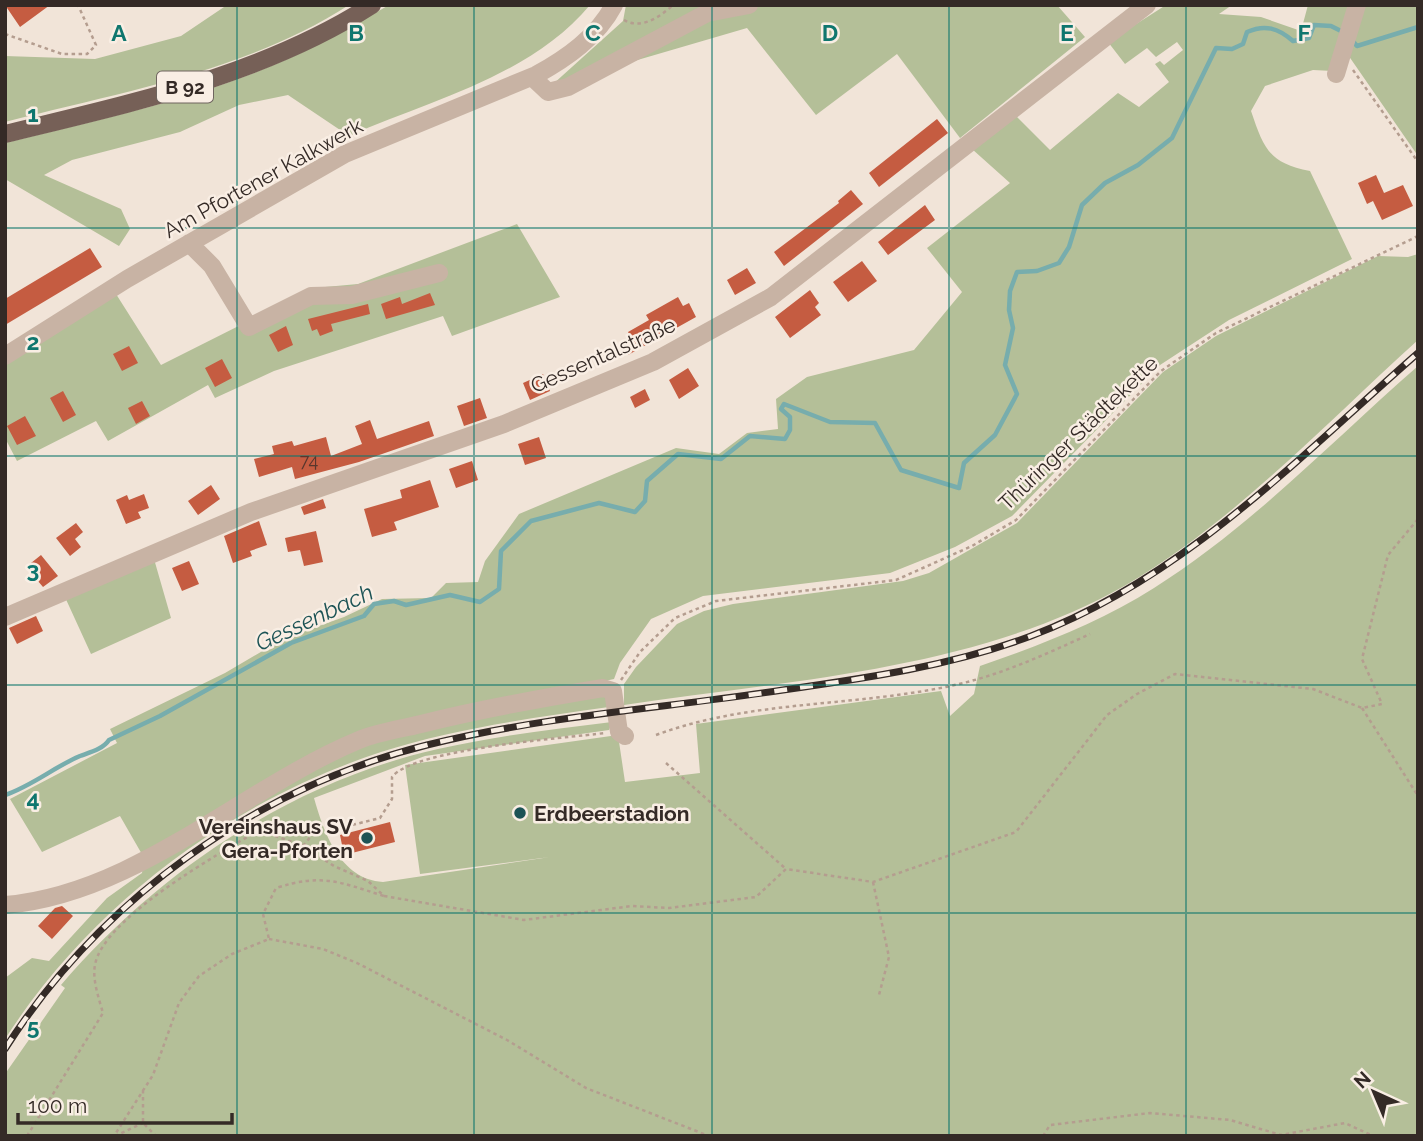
<svg xmlns="http://www.w3.org/2000/svg" width="1423" height="1141" viewBox="0 0 1423 1141" font-family="Raleway,sans-serif">
	<style>
		.green { fill: #b4bf98 }
		.lines { fill: none; stroke-linecap: round; stroke-linejoin: round }
		.stream { stroke: #77adad; stroke-width: 4.5 }
		.building { fill: #c55c41 }
		.path { stroke: #b49d8f; stroke-width: 2.5; stroke-dasharray: 3.5 3.5; stroke-linecap: butt }
		.minor { stroke: #c8b3a4; stroke-width: 18 }
		.major { stroke: #766057; stroke-width: 18 }
		.rail-casing { stroke: #342a26; stroke-width: 7 }
		.rail { stroke: #f9eee4; stroke-width: 4.5; stroke-dasharray: 13; stroke-linecap: butt }
		.grid { fill: none; stroke: #0f766e; stroke-width: 2; stroke-opacity: 0.55 }
		.poi-dot { fill: #1c5355; stroke: #f9eee4; stroke-width: 2.5 }
		.labels { text-anchor: middle; dominant-baseline: central; stroke-width: 5; stroke-linejoin: round; paint-order: stroke }
		.number-label { font-size: 18px; fill: #58362d }
		.shield { fill: #f9eee4; stroke: #6f655f; stroke-width: 2 }
		.shield-label { font-size: 19px; font-weight: bold; fill: #342a26 }
		.street-label { font-size: 21px; fill: #342a26; stroke: #f9eee4 }
		.poi-label { font-size: 21px; font-weight: bold; fill: #342a26; stroke: #f9eee4; text-anchor: start }
		.water-label { font-size: 23px; font-style: italic; fill: #1c5355; stroke: #f9eee4 }
		.grid-label { font-size: 23px; text-anchor: middle; font-weight: bold; fill: #0f766e; stroke: #f9eee4; stroke-width: 5; stroke-linejoin: round; paint-order: stroke }
	</style>
	<rect width="100%" height="100%" fill="#f1e4d8"/>
	<!-- green -->
	<path class="green" d="M227,5h122c-102,66 -228,87 -344,117v-66l90,3 86,-23z
		M389,5h201c-59,71 -159,95 -241,131l-61,-41 -49,10 -59,27 -108,28 -28,15 77,34 9,20 -11,17 -114,-67v-36c91,-23 184,-42 271,-79 39,-16 76,-38 113,-59z
		M626,5h431l28,32 -125,101 -63,-84 -81,61 -69,-87 -195,57 71,-64z
		M1166,5h66l-13,9 42,3 40,14 7,-26h110v151l-72,-104 -13,19 -20,-1 -48,16 -14,25c13,38 18,52 59,60l42,88 -123,61 -69,45 -148,151 -57,31 -65,26 -187,23 -52,23 -31,44 -6,16 -256,55 -215,122 -23,-40 -78,36 -32,-53 107,-56 -7,-14 115,-56 58,-34 61,-22 38,-18 49,-1 15,-15 32,-1 7,-21 34,-47 157,-66 43,6 28,-21 31,-4 -2,-30 31,-22 107,-27 48,-58 -35,-44 83,-65 -38,-34 42,-35 36,36 68,-57 21,14 30,-25 -14,-18 5,-3 4,4 19,-15 -6,-8 -21,15 -9,-9 -22,16 -17,-22z
		M517,224l43,73 -108,39 -9,-20 -169,55 -59,27 -7,-13 -100,56 -12,-20 -79,40 -12,-23v-76l111,-68 45,71 153,-77 44,-4z
		M1418,254v86c-93,84 -183,181 -292,245 -148,85 -336,95 -502,120v-21l12,-17 41,-43 27,-13 29,-7 170,-23 26,-8 88,-50 146,-151 53,-36 162,-80 30,1z
		M1418,366v770h-1413v-62l60,-86 -4,-3c97,-113 230,-203 377,-236 58,-13 116,-20 174,-27l-3,8 -184,26 -111,42c10,35 26,81 69,84l167,-25 -130,17 -15,-109 213,-30 7,47 75,-9 -4,-49 245,-33 9,25 24,-22 6,-28c61,-21 120,-44 174,-78 98,-62 177,-146 264,-222z
		M154,559l17,59 -80,36 -27,-59z
		M601,694l7,4 1,9c-76,11 -154,21 -228,45 -152,50 -289,152 -376,287v-61l27,-20 17,3 58,-63 35,-25 1,-7c69,-41 153,-98 229,-124 73,-24 153,-33 229,-48z"/>
	<g class="lines">
		<!-- stream -->
		<path class="stream" d="M1351,39l6,7 61,-19
			M5,795c27,-9 49,-28 75,-39 11,-4 23,-7 29,-16l51,-24 131,-73 73,-27 10,-12 20,-3 12,4 44,-10 30,7 19,-13 2,-38 30,-30 68,-18 36,9 10,-11 2,-20 31,-27 43,5 29,-23 35,3 5,-9v-13l-9,-8 3,-5 46,18 45,1 26,47 58,18 5,-25 31,-28 22,-41 -12,-29 8,-37 -4,-18 1,-19 7,-19 20,-1 22,-8 10,-16 13,-42 23,-22 33,-18 34,-27 44,-90 16,1 11,-5 4,-12c18,-8 31,-4 46,9l16,-3 5,-13 17,1 14,7"/>
	</g>
	<!-- building -->
	<path class="building" d="M5,5h45l-30,22z
		M937,119l11,14 -69,54 -10,-14z
		M1376,175l8,18 19,-8 10,21 -31,14 -9,-19 -6,3 -9,-21z
		M851,190l12,14 -79,62 -10,-14 65,-49 -1,-2z
		M925,205l10,15 -47,35 -10,-13z
		M90,248l12,19 -97,58v-26z
		M862,261l15,20 -29,21 -15,-20z
		M747,268l9,15 -21,12 -8,-15z
		M810,290l9,13 -4,4 6,8 -31,23 -15,-21z
		M430,293l5,12 -49,14 -5,-15 19,-7 2,7z
		M678,297l5,9 6,-3 7,14 -68,38 -6,-12 9,-5 -3,-6 21,-12 -3,-5z
		M368,304l2,10 -39,10 2,7 -13,5 -3,-7 -5,2 -4,-12z
		M286,326l7,19 -15,7 -9,-17z
		M129,346l9,17 -16,8 -9,-17z
		M222,359l10,19 -17,9 -10,-19z
		M688,368l11,18 -20,13 -10,-19z
		M543,374l7,17 -20,9 -7,-17z
		M645,389l5,11 -15,8 -5,-11z
		M63,391l13,24 -13,7 -13,-24z
		M480,398l7,20 -23,8 -7,-20z
		M142,401l8,15 -14,8 -8,-16z
		M25,416l11,20 -19,9 -10,-19z
		M370,420l7,19 52,-18 5,15 -75,26 -64,17 -3,-12 -33,10 -5,-18 20,-5 -2,-8 20,-5 2,5 32,-9 5,19 31,-12 -7,-18z
		M539,437l7,21 -21,7 -7,-21z
		M472,461l6,19 -22,8 -7,-19z
		M430,480l9,27 -45,15 3,8 -25,7 -8,-28 38,-11 -2,-8z
		M211,485l9,14 -22,16 -10,-14z
		M144,494l5,14 -11,4 3,6 -15,6 -10,-24 11,-5 2,5z
		M323,499l3,9 -22,7 -3,-8z
		M259,521l8,24 -17,6 2,5 -19,7 -9,-27z
		M76,523l7,9 -8,7 6,8 -11,9 -14,-18z
		M316,531l7,31 -19,4 -4,-16 -12,2 -3,-14z
		M41,555l17,21 -15,11 -17,-20z
		M189,561l10,23 -17,7 -10,-23z
		M36,616l7,15 -26,13 -8,-16z
		M390,822l5,20 -51,13 -4,-20z
		M62,906l11,10 -21,23 -14,-13 17,-18z"/>
	<g class="lines">
		<!-- path -->
		<path class="path" d="M624,20c17,10 36,-3 49,-15
			M5,34l57,20h25l9,-9 -18,-40
			M1353,70l65,92
			M621,680l19,-28 35,-34 41,-17 180,-21 76,-34 44,-26 145,-149 55,-38 202,-97
			M1362,708l56,88
			M656,735c94,-35 197,-28 294,-49 49,-10 94,-31 140,-52
			M666,763l120,106
			M303,846l9,-11 68,-17 12,-19v-22c21,-28 173,-39 213,-44
			M873,882l16,75 -10,38
			M384,896l140,24 108,-14 37,2 87,-11 30,-28 87,13 143,-50 91,-117 30,-21 38,-20 138,15 49,19 20,-4 -20,-45 26,-104 30,-36
			M269,939l54,10 34,14 150,77 79,48 123,48
			M143,1090v33l13,13
			M27,1136l76,-123c-4,-14 -11,-34 -8,-48 8,-47 124,-111 164,-135l44,16 31,20 34,15 16,15c-45,-14 -61,-23 -108,-8l-13,26 6,25 -37,15 -33,22 -20,27 -26,72 -39,61
			M115,1136l28,-13
			M1043,1136l7,-11 100,-12 80,7 51,15 64,-12 28,13"/>
		<!-- minor -->
		<path class="minor" d="M1336,74l21,-69
			M532,77l16,15 20,-5 139,-74 42,-8
			M189,243l23,23 37,61 62,-31 41,-1 87,-22
			M5,356l122,-77 218,-125 191,-79c31,-17 61,-38 78,-70
			M5,617l246,-105 253,-88 149,-62 118,-65 376,-292
			M5,905c131,-11 238,-117 354,-165 19,-8 42,-11 62,-16 60,-15 121,-26 182,-36l10,3 6,41 6,4"/>
		<!-- major -->
		<path class="major" d="M5,134c126,-31 256,-58 367,-129"/>
		<defs>
			<path id="rail" d="M5,1049c95,-149 250,-261 422,-304 116,-29 238,-37 356,-55 84,-12 168,-24 248,-54 153,-58 266,-177 387,-283"/>
		</defs>
		<!-- rail casing -->
		<use href="#rail" class="rail-casing"/>
		<!-- rail -->
		<use href="#rail" class="rail"/>
	</g>
	<!-- grid -->
	<path class="grid" d="M237,5v1131M474,5v1131M712,5v1131M949,5v1131M1186,5v1131M5,228h1413M5,456h1413M5,685h1413M5,913h1413"/>
	<!-- markers -->
	<g class="poi-dot">
		<circle cx="520" cy="813" r="7"/>
		<circle cx="367" cy="838" r="7"/>
	</g>
	<g class="labels">
		<!-- number labels -->
		<g class="number-label">
			<text x="309" y="460">74</text>
		</g>
		<!-- shield labels -->
		<rect class="shield" x="157" y="71.5" width="56" height="31" rx="5"/>
		<g class="shield-label">
			<text x="185" y="87">B 92</text>
		</g>
		<!-- street labels -->
		<g class="street-label">
			<text transform="translate(263 178) rotate(-29)">Am Pfortener Kalkwerk</text>
			<text transform="translate(603 355) rotate(-24)">Gessentalstraße</text>
			<text transform="translate(1078 433) rotate(-44)">Thüringer Städtekette</text>
		</g>
		<!-- poi labels -->
		<g class="poi-label">
			<text x="534" y="813">Erdbeerstadion</text>
			<text x="353" y="826" text-anchor="end">Vereinshaus SV<tspan x="353" dy="24">Gera-Pforten</tspan></text>
		</g>
		<!-- water labels -->
		<g class="water-label">
			<text transform="translate(314 617) rotate(-25)">Gessenbach</text>
		</g>
	</g>
	<g class="grid-label">
		<text x="119" y="41">A</text>
		<text x="356" y="41">B</text>
		<text x="593" y="41">C</text>
		<text x="830" y="41">D</text>
		<text x="1067" y="41">E</text>
		<text x="1304" y="41">F</text>
		<text x="33" y="122">1</text>
		<text x="33" y="350">2</text>
		<text x="33" y="578">3</text>
		<text x="33" y="807">4</text>
		<text x="33" y="1035">5</text>
	</g>
	<!-- border -->
	<rect width="1423" height="1141" fill="none" stroke="#342a26" stroke-width="14"/>
	<!-- north arrow -->
	<g transform="translate(1374 1092) rotate(316)" stroke="#f9eee4" stroke-width="5" paint-order="stroke">
	<path d="M0-5L12 26L0 18L-12 26Z" fill="#342a26"/>
	<text y="-10" font-size="19" font-weight="bold" text-anchor="middle" fill="#342a26">N</text>
	</g>
	<!-- scale -->
	<path d="M18 1113v10h214v-10" fill="none" stroke="#342a26" stroke-width="3.5"/>
	<text x="28" y="1113" font-size="21" fill="#342a26" stroke="#f9eee4" stroke-width="5" paint-order="stroke">100 m</text>
</svg>
